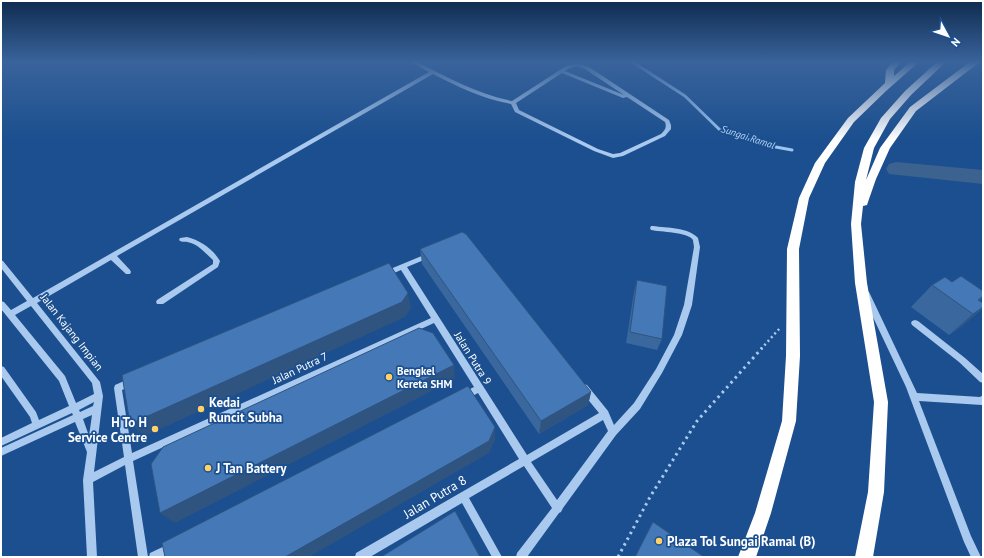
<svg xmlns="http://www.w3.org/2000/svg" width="984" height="558" viewBox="0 0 984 558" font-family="'PT Sans',sans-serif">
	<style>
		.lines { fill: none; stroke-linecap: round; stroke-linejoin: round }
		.stream { stroke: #9cc4f0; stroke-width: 3 }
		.river { fill: #3c6290; fill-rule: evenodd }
		.path-far1 { stroke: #a9c9ee; stroke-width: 2.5; stroke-dasharray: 2 3; stroke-linecap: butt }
		.path { stroke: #a9c9ee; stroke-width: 3; stroke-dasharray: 2.5 4; stroke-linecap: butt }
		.minor { fill: #a9c9ee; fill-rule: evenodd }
		.highway { fill: #fff; fill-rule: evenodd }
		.wall { fill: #3a679d }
		.shaded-wall { fill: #305480 }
		.building { fill: #4478b7; stroke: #305480 }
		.poi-dot { fill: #ffd166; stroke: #1b4f8f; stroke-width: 1.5 }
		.labels { text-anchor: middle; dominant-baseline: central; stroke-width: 3.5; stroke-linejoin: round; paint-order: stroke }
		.far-water-label { font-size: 10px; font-style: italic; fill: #b5d3f5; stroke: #1b4f8f }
		.street-label { font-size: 11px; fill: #fff; stroke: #1b4f8f }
		.poi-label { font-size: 11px; font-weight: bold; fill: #fff; stroke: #1b4f8f; text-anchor: start }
		.near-poi-label { font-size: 13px; font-weight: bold; fill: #fff; stroke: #1b4f8f; text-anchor: start }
		.near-street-label { font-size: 13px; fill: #fff; stroke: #1b4f8f }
	</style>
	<rect width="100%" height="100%" fill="#1b4f8f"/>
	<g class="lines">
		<!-- stream -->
		<path class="stream" d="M631,61l54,35 35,34 45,15 27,5"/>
		<!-- river -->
		<path class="river" d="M896,162l87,8v14l-94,-10 -3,-5 3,-5z"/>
		<!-- path-far1 -->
		<path class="path-far1" d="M761,349l19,-21"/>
		<!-- path -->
		<path class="path" d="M618,557l32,-60 47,-76 65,-73"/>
		<!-- minor -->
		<path class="minor" d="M409,61h6c32,16 62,33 97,40l54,-35 11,-2 12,3 80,53 2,5v4l-6,7 -42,20 -10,2 -19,-7 -79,-39 -4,-8c-28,-5 -53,-17 -78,-30l-316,182 13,14 1,2 -1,2h-4l-15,-14 -74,43 63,79 3,14 -9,76 30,-15 -10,-69 1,-3 16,-7 3,1 1,3 -1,3 -12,5 10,63 299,-135 -30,-48 -16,7 -3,-3 1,-2 46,-19 3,2 -1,2 -24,10 120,188 72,-42 -18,-22 -1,-3 1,-3 3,-1 3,1 21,26 6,14 20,-22 22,-34 18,-34 10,-30 10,-58c0,-1 -1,-6 -1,-7 -5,-8 -33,-8 -42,-10l-1,-2 1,-2h2c14,2 35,1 45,12l2,9 -8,58 -10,30 -20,38 -22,36 -24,26 -53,73 -2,4 -2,1 -32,44h-11l1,-4 35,-45 -28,-42 -55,32 33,59h-10l-30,-54 -92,54h-15l1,-4 163,-94 -41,-66 -13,7 -3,-1 -1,-3 1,-3 12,-6 -40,-64 -301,138 15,96h-10l-13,-92 -32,17 4,75h-10l-4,-77 4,-28 -12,-30 -74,34v-8l72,-33 -1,-2 -71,33v-8l31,-15 -2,-6 -29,-41v-10l3,1 32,45 3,8 30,-14 -10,-25 -58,-72v-8l3,1 7,8 16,-9 -26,-33v-8l2,1 30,37 396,-226zM577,66l8,3 39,26 -59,-24 5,-3zM562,73l61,25 4,-1 38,25c2,5 0,8 -4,12l-41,19 -7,1 -15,-5 -79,-39 -3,-7zM31,306l61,77 2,11 -18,9 -11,-27 -50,-61zM94,402l-1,4 -13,6 -1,-2zM92,415l-3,21 -6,-17zM603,420l5,11 -51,69 -26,-38z
			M187,237c13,3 26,12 33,24l-2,6 -55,37h-6l-1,-2 1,-2 56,-36v-4c-7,-6 -13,-14 -22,-17 -5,-2 -9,0 -12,-3l1,-2z
			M866,291l3,1 1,2 47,99 63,4 3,-2v9l-1,1 -63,-4 52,135 10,21h-10l-7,-15 -58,-155 -44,-93 1,-2z
			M915,320l3,1 47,37 18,16v9l-3,-1 -21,-20 -47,-37 -1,-2 1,-2z
			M171,543l4,1 1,4c-4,10 -18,9 -27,9l1,-4z"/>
		<!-- highway -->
		<path class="highway" d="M893,61h9l-8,9v6l17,-15h9l-34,30 -32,31 -29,41 -16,35 -10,51 1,107 -4,65 -25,92 -15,44h-18l17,-44 27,-92 4,-65 1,-107 12,-51 16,-35 33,-45 37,-35 1,-13z
			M938,61h9l-36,34 -21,24 -16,29 -8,32 14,-32 30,-41 61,-46h10l-65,50 -26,37 -14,31 -8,23 -1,3 -4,1 -2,18 6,59 21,119 -4,90 -11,65h-18l13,-65 6,-90 -19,-119 -4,-59 4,-42 9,-34 17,-30 24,-27z"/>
	</g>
	<!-- wall -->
	<path class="wall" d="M420,249l171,143 -3,13 -49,29 -117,-170z
		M637,280l25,59 -5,11 -31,-7 8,-51z
		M952,282l31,9v6l-4,4 4,2v5l-21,18 -13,9 -38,-28 21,-22z
		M653,522l51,35h-69l16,-32z"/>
	<!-- shaded-wall -->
	<path class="shaded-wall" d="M408,293l3,15 -6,9 -260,119 -15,-12z
		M983,307l-21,19 -13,9 24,-21z
		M454,365l1,14 -280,144 -15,-10z
		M591,392l-3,13 -49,29 2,-13z
		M495,427v13l-6,13 -180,104h-24z"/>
	<!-- building -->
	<path class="building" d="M462,232l4,2 125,158 -50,29 -121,-172z
		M389,263l19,30 -6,9 -272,122 -8,-49z
		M961,276l22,15v5l-5,4 5,3v4l-10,7 -41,-29 13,-8 7,5z
		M637,280l30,6 -5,53 -32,-7z
		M419,328l14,5 21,32 -294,148 -9,-49 12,-17z
		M468,386l27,41 -6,14 -204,116h-120l-3,-14z
		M455,511l25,46h-99z
		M653,522l51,35h-69z"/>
	<!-- sky -->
	<linearGradient id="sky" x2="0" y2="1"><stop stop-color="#0f2b4f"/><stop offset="0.44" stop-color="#39639b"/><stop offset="1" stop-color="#39639b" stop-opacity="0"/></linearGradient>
	<rect width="984" height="140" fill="url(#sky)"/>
	<!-- markers -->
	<g class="poi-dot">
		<circle cx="389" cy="377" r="4"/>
		<circle cx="201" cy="409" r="4"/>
		<circle cx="155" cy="429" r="4"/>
		<circle cx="208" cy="468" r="4"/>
		<circle cx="659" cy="541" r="4"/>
	</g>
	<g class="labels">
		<!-- far-water labels -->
		<g class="far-water-label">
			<text transform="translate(748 137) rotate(18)">Sungai Ramal</text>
		</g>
		<!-- street labels -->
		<g class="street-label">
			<text transform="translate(72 332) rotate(52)">Jalan Kajang Impian</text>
			<text transform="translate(473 358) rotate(58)">Jalan Putra 9</text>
			<text transform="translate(300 368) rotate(-25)">Jalan Putra 7</text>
		</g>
		<!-- poi labels -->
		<g class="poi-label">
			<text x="397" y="371">Bengkel<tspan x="397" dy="13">Kereta SHM</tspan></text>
		</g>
		<!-- near-poi labels -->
		<g class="near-poi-label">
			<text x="209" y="402">Kedai<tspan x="209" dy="15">Runcit Subha</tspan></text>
			<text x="147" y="422" text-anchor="end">H To H<tspan x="147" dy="15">Service Centre</tspan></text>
			<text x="216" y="468">J Tan Battery</text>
			<text x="667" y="541">Plaza Tol Sungai Ramal (B)</text>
		</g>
		<!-- near-street labels -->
		<g class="near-street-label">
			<text transform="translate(435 497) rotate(-31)">Jalan Putra 8</text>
		</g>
	</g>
	<!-- border -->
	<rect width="984" height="558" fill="none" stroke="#ffffff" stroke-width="4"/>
	<!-- north arrow -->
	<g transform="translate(948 36) rotate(130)" stroke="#1b4f8f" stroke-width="3" paint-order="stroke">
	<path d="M0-3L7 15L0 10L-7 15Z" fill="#ffffff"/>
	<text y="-6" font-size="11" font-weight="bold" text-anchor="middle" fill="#ffffff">N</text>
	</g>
</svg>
